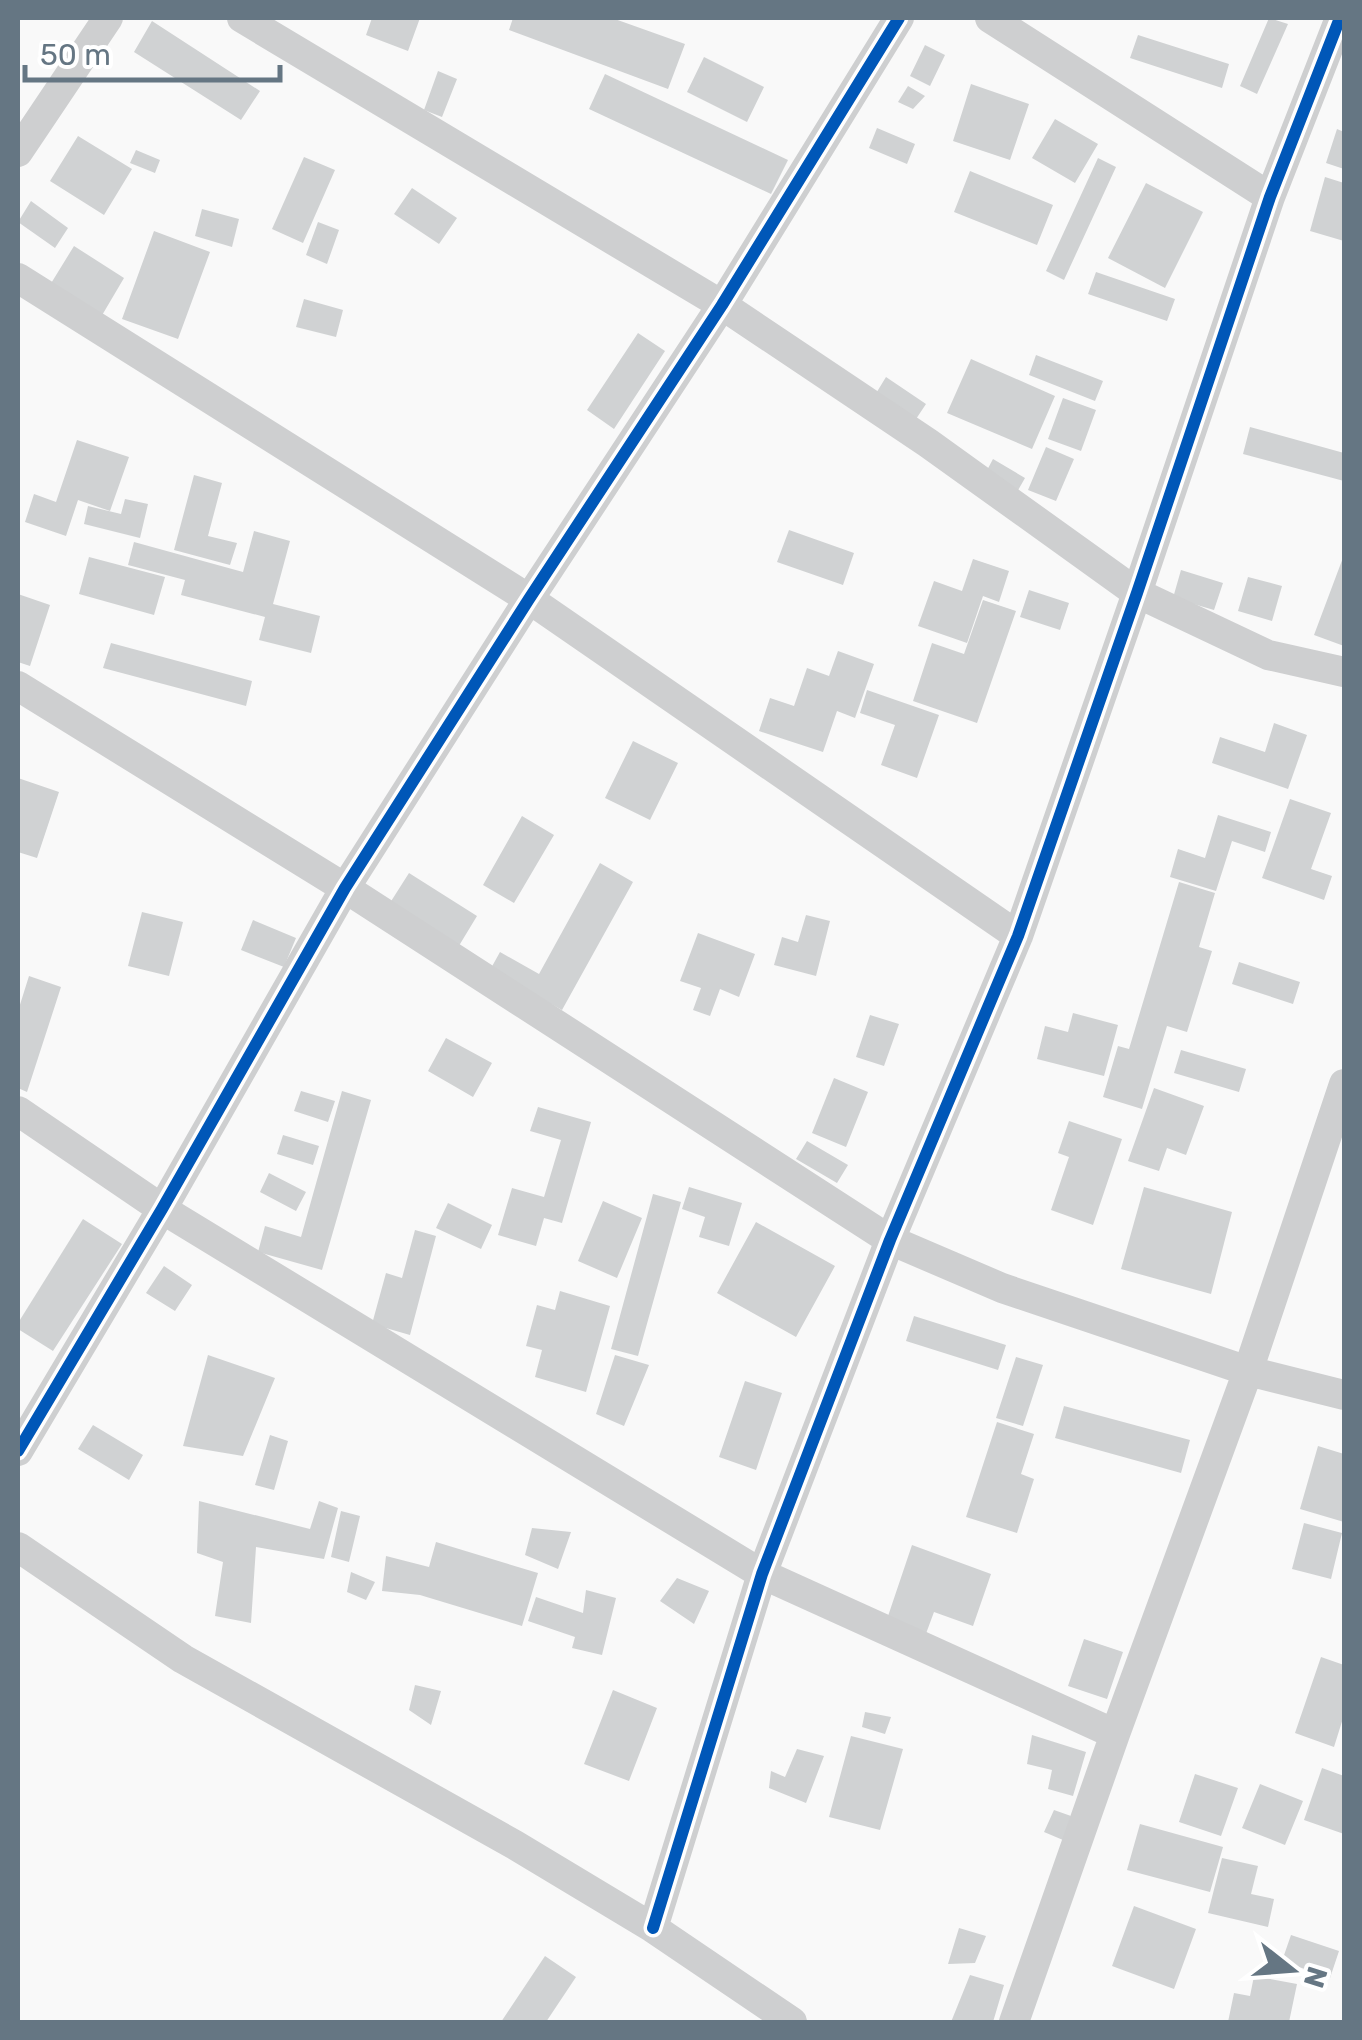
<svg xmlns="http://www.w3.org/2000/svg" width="1362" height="2040" viewBox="0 0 1362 2040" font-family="Rubik,sans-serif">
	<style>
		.building { fill: #d0d2d3 }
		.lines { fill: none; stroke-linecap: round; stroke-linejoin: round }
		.minor { stroke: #cecfd0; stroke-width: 30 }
		.cycleway-casing { stroke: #fff; stroke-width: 19 }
		.cycleway { stroke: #0057b8; stroke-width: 12 }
	</style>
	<rect width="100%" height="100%" fill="#f9f9f9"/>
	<!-- building -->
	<path class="building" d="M372,18h48l-12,33 -42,-16z
		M513,18h99l73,26 -17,45 -159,-59z
		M1269,18l19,6 -31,70 -17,-8z
		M152,21l108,70 -19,29 -107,-68z
		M1138,35l91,29 -7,24 -92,-30z
		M925,45l20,10 -15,31 -20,-10z
		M704,57l60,30 -17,35 -60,-30z
		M438,71l19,8 -15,38 -18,-7z
		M605,74l183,86 -17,34 -182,-85z
		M971,84l58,20 -19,56 -57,-19z
		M908,86l17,10 -12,13 -15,-7z
		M1055,119l43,25 -23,39 -43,-25z
		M877,128l38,16 -8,20 -38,-16z
		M1337,129l7,3v37l-18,-6z
		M78,136l54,33 -28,46 -54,-34z
		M136,150l24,10 -5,13 -25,-10z
		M304,157l31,13 -32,73 -31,-14z
		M1098,158l18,9 -52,113 -18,-9z
		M970,171l83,34 -16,40 -83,-33z
		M1325,177l19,6v58l-34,-10z
		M1146,183l57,29 -38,76 -57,-30z
		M412,188l45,30 -18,26 -45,-30z
		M31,201l37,27 -13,20 -37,-26z
		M202,209l37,10 -7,28 -37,-11z
		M318,222l21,8 -12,34 -21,-9z
		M154,231l56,21 -32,87 -56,-20z
		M74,246l50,32 -23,39 -51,-32z
		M1096,272l79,27 -8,22 -79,-27z
		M304,299l39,11 -7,27 -40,-10z
		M638,333l27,18 -51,78 -27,-19z
		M1036,355l67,26 -8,20 -66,-26z
		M971,359l84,37 -23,53 -85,-36z
		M886,377l40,27 -12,18 -39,-27z
		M1063,398l33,12 -15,41 -33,-12z
		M1250,427l94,26v28l-101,-27z
		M77,440l52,17 -19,54 -32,-11 -12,36 -41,-14 9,-28 22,8z
		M1046,447l28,12 -18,42 -28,-11z
		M993,459l32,19 -8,14 -32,-18z
		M194,475l28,8 -14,53 29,7 -7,22 -56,-15z
		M125,499l23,5 -8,34 -56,-14 4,-18 33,8z
		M789,530l65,23 -11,32 -66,-23z
		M254,531l36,10 -17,63 47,12 -9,37 -52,-13 6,-23 -84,-22 4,-15 -57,-15 6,-23 109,30z
		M1344,555v91l-30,-11z
		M89,557l76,20 -11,38 -75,-21z
		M973,559l36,12 -10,31 -16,-6 -16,47 -49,-17 16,-45 28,10z
		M1181,570l42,13 -9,27 -41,-12z
		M1248,577l34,9 -10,35 -34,-10z
		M1029,590l40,13 -9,27 -40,-13z
		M18,594l32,11 -20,61 -12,-4z
		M983,600l33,11 -39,112 -64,-22 19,-58 32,11z
		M111,643l141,38 -6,25 -143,-38z
		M838,651l36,13 -19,54 -18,-7 -14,41 -64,-21 11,-33 24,8 13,-38 22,8z
		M867,690l72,25 -22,63 -36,-13 14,-40 -35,-12z
		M1274,723l33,12 -19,54 -76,-26 8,-26 45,15z
		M633,741l45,22 -28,57 -45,-22z
		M18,778l41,14 -22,66 -19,-6z
		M1290,799l41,14 -20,56 21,7 -8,24 -62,-22z
		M1218,815l53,17 -6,20 -33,-11 -16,50 -46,-14 8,-28 27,9z
		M522,816l32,19 -40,68 -31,-18z
		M600,863l33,19 -71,128 -72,-40 10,-18 39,22z
		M409,873l68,43 -20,33 -69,-43z
		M1179,882l36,11 -16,54 13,4 -25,81 -20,-6 -25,83 -39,-12 15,-51 11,3z
		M142,912l41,10 -14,54 -41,-10z
		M806,915l24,6 -14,55 -42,-11 8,-28 16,5z
		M253,920l43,18 -12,29 -43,-17z
		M698,933l57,21 -16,43 -19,-8 -10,27 -17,-6 8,-22 -21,-7z
		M1239,962l61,20 -7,22 -61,-20z
		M29,976l32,11 -34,105 -9,-4v-77z
		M1073,1013l45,12 -14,51 -67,-17 8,-33 23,6z
		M870,1015l29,9 -15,42 -28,-9z
		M446,1038l46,25 -19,34 -45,-26z
		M1181,1050l65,19 -7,23 -65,-19z
		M834,1078l34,14 -22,55 -34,-14z
		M1154,1088l50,18 -18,49 -19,-7 -8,23 -31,-10z
		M301,1091l34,10 -7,21 -34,-11z
		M342,1091l29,9 -49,170 -64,-18 7,-26 36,11z
		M538,1107l53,15 -29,101 -18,-5 -8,28 -38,-11 14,-47 32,9 17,-57 -31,-9z
		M1069,1121l53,18 -29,86 -42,-15 18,-53 -11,-4z
		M283,1135l36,11 -6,19 -36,-11z
		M807,1141l41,24 -11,18 -41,-24z
		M269,1173l37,19 -10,19 -36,-19z
		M689,1187l53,16 -13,43 -30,-9 6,-20 -23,-8z
		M1144,1187l88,25 -21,82 -90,-25z
		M653,1194l28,8 -43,154 -27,-7z
		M603,1201l39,17 -25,60 -39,-17z
		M448,1203l44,22 -11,24 -45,-21z
		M83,1219l39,25 -69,107 -35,-22v-6z
		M756,1222l79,44 -39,71 -79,-44z
		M415,1230l21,6 -26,99 -38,-11 14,-51 16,5z
		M164,1266l28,19 -17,26 -29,-18z
		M560,1291l50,15 -24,86 -51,-15 7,-27 -16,-4 11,-41 18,5z
		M914,1316l92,29 -8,25 -92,-29z
		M208,1355l67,23 -32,78 -60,-10z
		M615,1355l34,10 -25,61 -28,-12z
		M1016,1357l27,8 -20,61 -27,-8z
		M745,1381l37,12 -26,77 -37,-13z
		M1064,1406l126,34 -9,33 -126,-35z
		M997,1422l37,12 -13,40 13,5 -17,54 -51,-16z
		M93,1425l50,30 -14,25 -51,-31z
		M270,1435l18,6 -14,49 -19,-5z
		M1318,1446l26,8v68l-44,-13z
		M199,1501l111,28 9,-28 19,7 -14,51 -68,-12 -5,76 -36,-7 8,-54 -26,-9z
		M341,1511l19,5 -11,46 -18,-5z
		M1304,1523l38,10 -11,46 -39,-10z
		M532,1528l39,4 -13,37 -33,-14z
		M436,1542l102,31 -16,53 -102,-31 -38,-4 4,-35 43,11z
		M912,1545l79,29 -18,52 -39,-14 -10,27 -39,-14z
		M351,1572l24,10 -9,18 -19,-8z
		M677,1578l32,13 -15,33 -34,-23z
		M586,1590l30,8 -14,57 -30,-7 3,-11 -47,-16 8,-24 47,16z
		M1084,1639l39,13 -16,47 -39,-13z
		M1321,1657l23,8v50l-10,32 -39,-14z
		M415,1685l26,6 -10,34 -22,-15z
		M613,1690l44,18 -28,73 -45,-17z
		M865,1712l26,5 -6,17 -23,-7z
		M1032,1735l54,17 -13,44 -25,-7 4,-19 -25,-6z
		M851,1736l52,13 -23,81 -51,-13z
		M797,1749l27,7 -18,47 -37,-15 2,-17 14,6z
		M1322,1768l22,8v58l-40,-14z
		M1195,1774l43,14 -17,48 -42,-14z
		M1260,1784l43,17 -18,44 -43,-17z
		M1054,1810l17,6 -8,24 -19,-8z
		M1140,1824l83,23 -13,45 -83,-22z
		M1222,1858l36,8 -7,28 23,5 -6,28 -60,-14z
		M1134,1906l62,23 -22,60 -62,-23z
		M959,1928l27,8 -11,27 -27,1z
		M1291,1935l48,16 -9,27 -48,-17z
		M545,1956l31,21 -30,45h-45z
		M970,1975l34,10 -11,37h-42z
		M1254,1976l43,8 -8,38h-61l6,-29 16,3z"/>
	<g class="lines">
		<!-- minor -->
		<path class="minor" d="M242,18l480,287 206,138 209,150 131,62 76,17
			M990,18l280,179
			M18,152l90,-134
			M18,278l511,321 489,337
			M18,686l327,202 545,352 112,48 246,83 96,24
			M18,1111l144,98 600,365 353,160
			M18,1451l144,-242 183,-321 184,-289 193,-294 177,-287
			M18,1547l165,112 332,186 138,83 139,94
			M653,1928l109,-354 128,-334 128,-304 119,-343 133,-396 70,-179
			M1014,2022l101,-288 133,-363 96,-287"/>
		<defs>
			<path id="cycleway" d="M18,1451l144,-242 183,-321 184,-289 193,-294 177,-287
				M653,1928l109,-354 128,-334 128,-304 119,-343 133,-396 70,-179"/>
		</defs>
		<!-- cycleway casing -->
		<use href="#cycleway" class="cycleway-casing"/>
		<!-- cycleway -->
		<use href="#cycleway" class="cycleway"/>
	</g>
	<!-- border -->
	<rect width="1362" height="2040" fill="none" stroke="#657683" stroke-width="40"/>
	<!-- north arrow -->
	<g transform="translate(1292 1970) rotate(107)" stroke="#ffffff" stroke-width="8" paint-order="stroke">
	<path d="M0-8L18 38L0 25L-18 38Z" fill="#657683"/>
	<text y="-15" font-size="28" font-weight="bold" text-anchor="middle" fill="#657683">N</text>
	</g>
	<!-- scale -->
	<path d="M25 65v15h255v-15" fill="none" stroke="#657683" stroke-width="5"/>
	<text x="40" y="65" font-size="30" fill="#657683" stroke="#ffffff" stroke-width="8" paint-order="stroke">50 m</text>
</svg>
